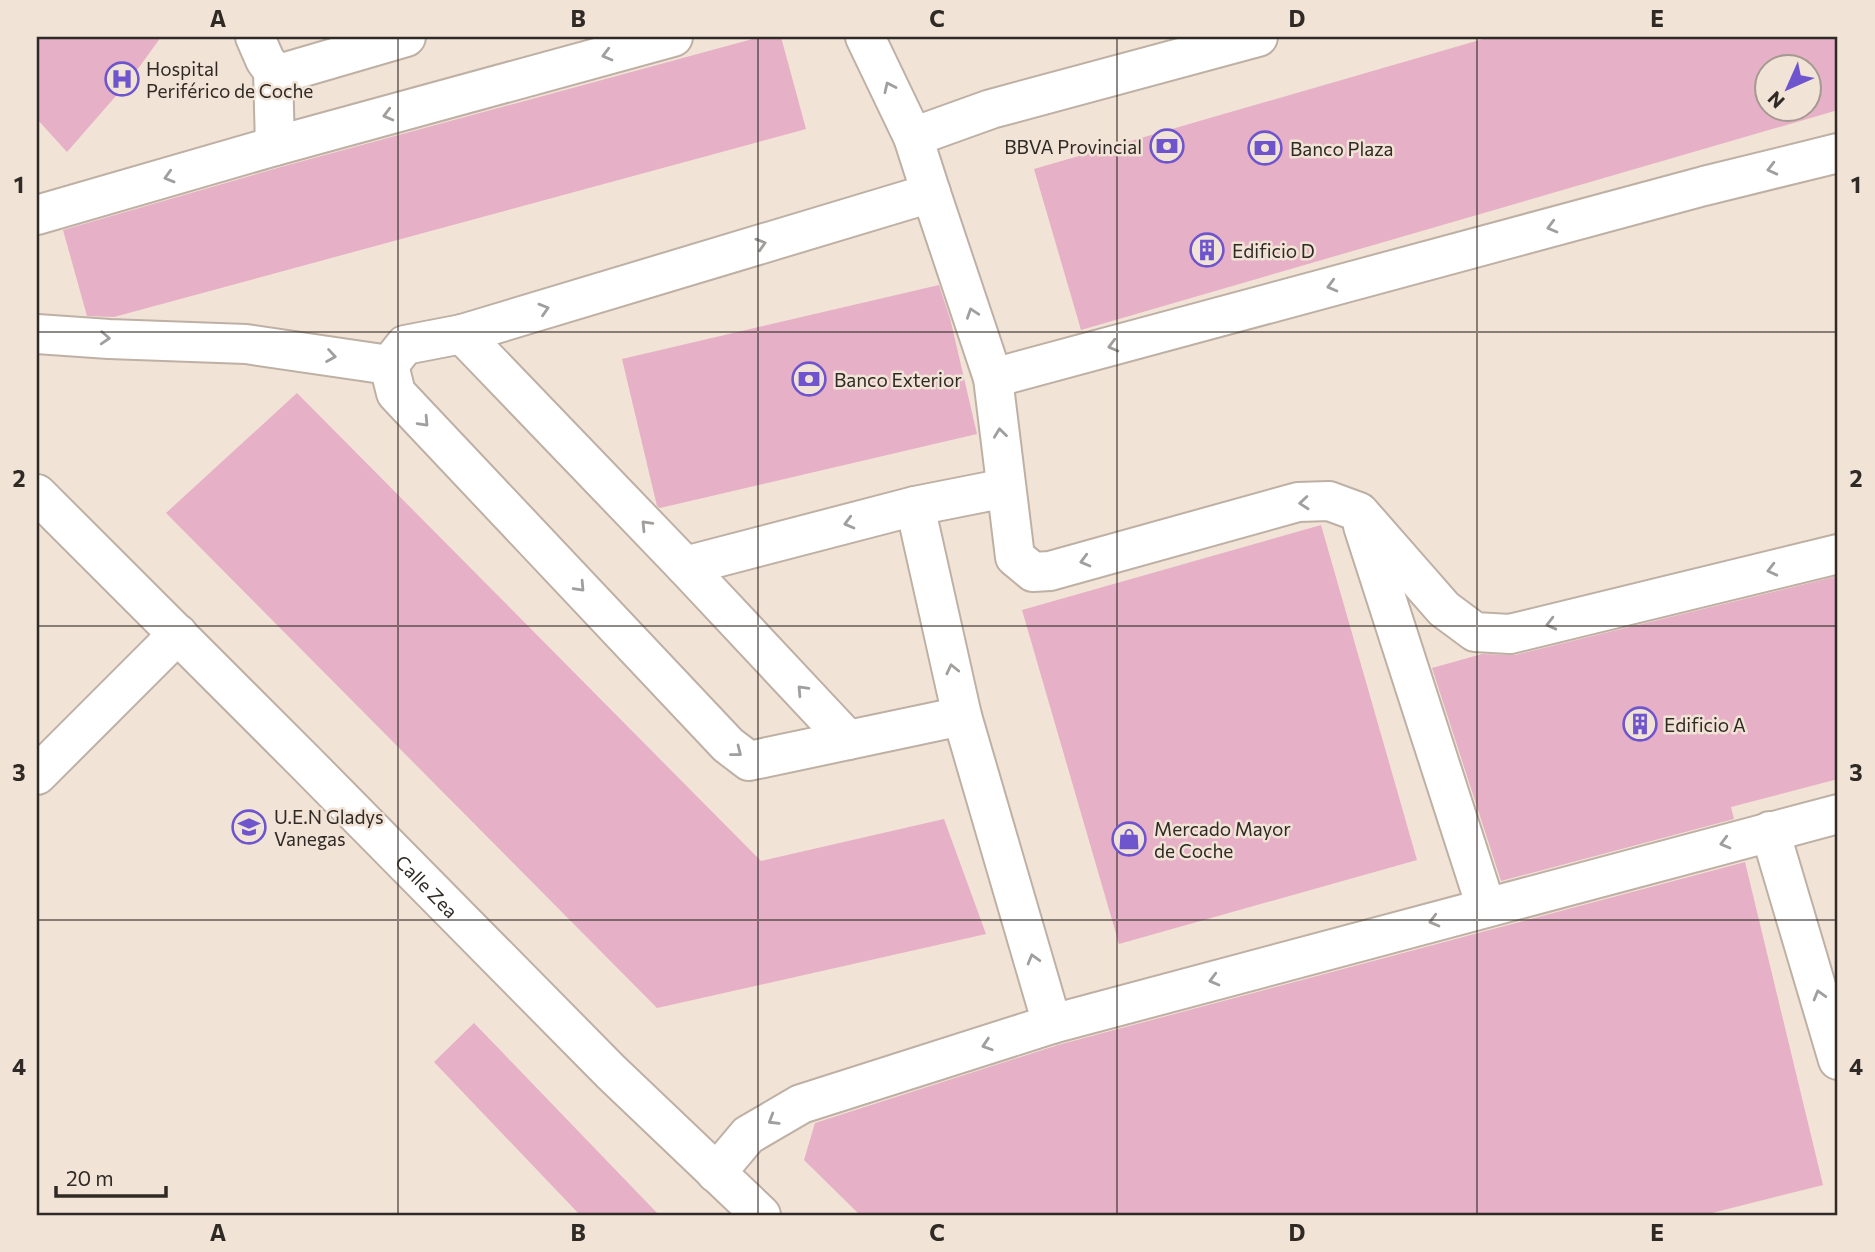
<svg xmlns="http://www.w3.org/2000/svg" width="1875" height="1252" viewBox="0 0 1875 1252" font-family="Commissioner,sans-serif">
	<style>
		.building { fill: #e6b0c6; fill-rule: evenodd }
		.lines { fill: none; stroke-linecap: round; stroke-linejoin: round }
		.minor-casing { stroke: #beb0a4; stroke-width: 42 }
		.minor { stroke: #fff; stroke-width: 38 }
		.oneway { stroke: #a19f9d }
		.grid { fill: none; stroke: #2f2a25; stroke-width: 2; stroke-opacity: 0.55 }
		.labels { text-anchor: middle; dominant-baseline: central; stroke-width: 5; stroke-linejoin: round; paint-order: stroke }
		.poi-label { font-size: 19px; fill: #2f2a25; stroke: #f2e3d7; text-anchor: start }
		.street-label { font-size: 19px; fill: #2f2a25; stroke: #f2e3d7 }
		.neatline { fill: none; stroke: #2f2a25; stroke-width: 2.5 }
		.grid-label { font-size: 23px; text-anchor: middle; font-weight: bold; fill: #2f2a25 }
	</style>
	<rect width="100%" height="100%" fill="#f2e3d7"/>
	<!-- building -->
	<path class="building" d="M37,37h124l-32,44 -62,71 -30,-33z
		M760,37h21l25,92 -692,188 -27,-1 -24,-86 218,-63z
		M1490,37h348v73l-757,220 -47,-161zM1767,66h42v42h-42z
		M939,285l11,33 27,116 -317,74 -3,-2 -35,-147z
		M297,393l464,468 183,-42 42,115 -329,74 -491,-495z
		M1321,525l96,335 -298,84 -97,-334z
		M1838,576v203l-107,28 3,12 -233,62 -69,-213 50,-14 33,1z
		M1745,862l78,323 -119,30h-844l-56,-55 11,-37 243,-78z
		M474,1023l185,192h-79l-146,-153z"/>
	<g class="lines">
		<defs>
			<g id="minor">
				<path d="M255,37l10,23 8,11 13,1 120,-35"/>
				<path d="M865,37l48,100"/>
				<path d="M273,71l2,75"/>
				<path d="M931,193l62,185 22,179 18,15 17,-1 248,-69 31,-1 30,11 85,97 31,23 35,2 328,-80"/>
				<path d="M37,215l238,-69 398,-109"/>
				<path d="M37,334l72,5 137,5 143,21 16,-20 57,-11 469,-141 -18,-56 78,-28 267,-72"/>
				<path d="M462,334l223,232 163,174"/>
				<path d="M389,365l7,28 332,352 21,16 213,-45"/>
				<path d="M993,378l711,-192 134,-33"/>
				<path id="s1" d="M37,494l268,268 306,310 150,143"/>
				<path d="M915,506l47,210 90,308"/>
				<path d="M1363,526l123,381"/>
				<path d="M685,566l230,-60 91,-18"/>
				<path d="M37,775l141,-141"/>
				<path d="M1770,831l68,229"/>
				<path d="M716,1173l32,-38 53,-31 251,-80 786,-210"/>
			</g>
		</defs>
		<!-- minor casing -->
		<use href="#minor" class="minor-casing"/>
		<!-- minor -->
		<use href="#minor" class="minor"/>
	</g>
	<!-- one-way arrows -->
	<defs><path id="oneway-chevron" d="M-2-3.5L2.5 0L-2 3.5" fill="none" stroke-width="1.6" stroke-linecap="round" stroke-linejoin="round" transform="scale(1.75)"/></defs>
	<g class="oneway">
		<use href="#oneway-chevron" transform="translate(607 55) rotate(165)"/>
		<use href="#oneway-chevron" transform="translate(889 87) rotate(-115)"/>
		<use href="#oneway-chevron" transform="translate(388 115) rotate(165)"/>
		<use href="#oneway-chevron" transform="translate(1772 169) rotate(166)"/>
		<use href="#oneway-chevron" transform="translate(169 177) rotate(164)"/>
		<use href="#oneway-chevron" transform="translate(1552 227) rotate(165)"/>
		<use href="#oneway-chevron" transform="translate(761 244) rotate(-17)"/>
		<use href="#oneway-chevron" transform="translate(1332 286) rotate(165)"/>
		<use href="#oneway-chevron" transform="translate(544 309) rotate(-17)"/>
		<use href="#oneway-chevron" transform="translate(972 313) rotate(-109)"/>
		<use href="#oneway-chevron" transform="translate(105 338) rotate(3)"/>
		<use href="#oneway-chevron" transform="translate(1113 346) rotate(165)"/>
		<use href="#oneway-chevron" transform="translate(331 356) rotate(9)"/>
		<use href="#oneway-chevron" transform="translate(424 422) rotate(47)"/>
		<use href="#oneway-chevron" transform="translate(1000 433) rotate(-97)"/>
		<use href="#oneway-chevron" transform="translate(1304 503) rotate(175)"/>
		<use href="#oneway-chevron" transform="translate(849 523) rotate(165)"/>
		<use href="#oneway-chevron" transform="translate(646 525) rotate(-134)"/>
		<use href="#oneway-chevron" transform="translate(1085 561) rotate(165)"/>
		<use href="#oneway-chevron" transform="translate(1772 570) rotate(166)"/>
		<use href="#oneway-chevron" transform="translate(580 587) rotate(47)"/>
		<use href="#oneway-chevron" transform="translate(1551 624) rotate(166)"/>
		<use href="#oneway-chevron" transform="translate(952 669) rotate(-103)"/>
		<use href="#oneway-chevron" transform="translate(802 690) rotate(-133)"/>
		<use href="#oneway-chevron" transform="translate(737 752) rotate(38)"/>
		<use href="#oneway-chevron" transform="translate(1725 843) rotate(165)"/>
		<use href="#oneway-chevron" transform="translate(1434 921) rotate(165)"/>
		<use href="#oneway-chevron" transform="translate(1033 959) rotate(-106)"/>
		<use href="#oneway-chevron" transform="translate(1214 980) rotate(165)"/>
		<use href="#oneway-chevron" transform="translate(1819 995) rotate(-106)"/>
		<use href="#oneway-chevron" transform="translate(987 1045) rotate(162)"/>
		<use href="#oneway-chevron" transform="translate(773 1120) rotate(149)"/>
	</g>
	<!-- grid -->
	<path class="grid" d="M398,37v1178M758,37v1178M1117,37v1178M1477,37v1178M37,332h1801M37,626h1801M37,920h1801"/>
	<!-- icons -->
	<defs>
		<symbol id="hospital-ring" viewBox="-11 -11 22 22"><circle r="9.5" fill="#f2e3d7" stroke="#6e54cd" stroke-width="1.5"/><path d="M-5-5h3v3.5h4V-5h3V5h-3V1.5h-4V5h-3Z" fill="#6e54cd"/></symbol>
		<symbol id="bank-ring" viewBox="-11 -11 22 22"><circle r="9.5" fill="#f2e3d7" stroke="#6e54cd" stroke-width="1.5"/><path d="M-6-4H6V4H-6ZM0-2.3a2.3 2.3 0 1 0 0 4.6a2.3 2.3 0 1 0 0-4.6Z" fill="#6e54cd"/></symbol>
		<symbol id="building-ring" viewBox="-11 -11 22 22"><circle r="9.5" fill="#f2e3d7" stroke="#6e54cd" stroke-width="1.5"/><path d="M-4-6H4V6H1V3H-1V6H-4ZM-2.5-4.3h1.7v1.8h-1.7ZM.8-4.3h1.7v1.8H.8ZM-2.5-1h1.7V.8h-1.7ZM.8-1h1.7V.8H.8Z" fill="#6e54cd"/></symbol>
		<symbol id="school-ring" viewBox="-11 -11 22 22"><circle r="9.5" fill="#f2e3d7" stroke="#6e54cd" stroke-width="1.5"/><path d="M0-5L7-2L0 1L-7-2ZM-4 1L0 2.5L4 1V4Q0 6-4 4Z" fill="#6e54cd"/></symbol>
		<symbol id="shop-ring" viewBox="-11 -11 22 22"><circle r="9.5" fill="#f2e3d7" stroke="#6e54cd" stroke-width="1.5"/><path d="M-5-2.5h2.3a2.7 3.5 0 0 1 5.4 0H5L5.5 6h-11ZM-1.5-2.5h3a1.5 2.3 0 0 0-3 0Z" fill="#6e54cd"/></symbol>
	</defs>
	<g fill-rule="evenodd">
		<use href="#hospital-ring" x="103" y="60" width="38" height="38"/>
		<use href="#bank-ring" x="1148" y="127" width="38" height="38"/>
		<use href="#bank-ring" x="1246" y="129" width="38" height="38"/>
		<use href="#building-ring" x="1188" y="231" width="38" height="38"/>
		<use href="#bank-ring" x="790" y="360" width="38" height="38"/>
		<use href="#building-ring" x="1621" y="705" width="38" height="38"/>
		<use href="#school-ring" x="230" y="808" width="38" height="38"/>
		<use href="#shop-ring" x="1110" y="820" width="38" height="38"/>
	</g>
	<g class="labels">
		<!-- poi labels -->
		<g class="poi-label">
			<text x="146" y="68">Hospital<tspan x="146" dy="22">Periférico de Coche</tspan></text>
			<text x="1142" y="146" text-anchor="end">BBVA Provincial</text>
			<text x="1290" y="148">Banco Plaza</text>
			<text x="1232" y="250">Edificio D</text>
			<text x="834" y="379">Banco Exterior</text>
			<text x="1664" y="724">Edificio A</text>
			<text x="274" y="816">U.E.N Gladys<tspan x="274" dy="22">Vanegas</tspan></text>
			<text x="1154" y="828">Mercado Mayor<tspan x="1154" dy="22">de Coche</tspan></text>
		</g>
		<!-- street labels -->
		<g class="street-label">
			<text stroke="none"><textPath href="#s1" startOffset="553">Calle Zea</textPath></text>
		</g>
	</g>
	<!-- border -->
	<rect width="1875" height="1252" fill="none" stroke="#f2e3d7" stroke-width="77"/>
	<!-- north arrow -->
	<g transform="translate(1788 88) rotate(225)"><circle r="33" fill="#f2e3d7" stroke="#a49990" stroke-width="2"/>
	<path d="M0-5L12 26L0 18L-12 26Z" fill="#6e54cd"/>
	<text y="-10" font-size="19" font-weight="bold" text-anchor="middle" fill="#2f2a25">N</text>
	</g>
	<!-- scale -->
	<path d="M56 1186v10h110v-10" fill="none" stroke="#2f2a25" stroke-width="3.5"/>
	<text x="66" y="1186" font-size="21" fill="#2f2a25" stroke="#f2e3d7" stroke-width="5" paint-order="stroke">20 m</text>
	<rect x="38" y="38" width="1798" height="1176" class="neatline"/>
	<g class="grid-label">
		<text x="218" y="27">A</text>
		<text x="578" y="27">B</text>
		<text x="937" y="27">C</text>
		<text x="1297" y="27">D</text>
		<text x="1657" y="27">E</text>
		<text x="19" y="193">1</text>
		<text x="1856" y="193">1</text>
		<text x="19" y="487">2</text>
		<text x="1856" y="487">2</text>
		<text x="19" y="781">3</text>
		<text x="1856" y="781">3</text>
		<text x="19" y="1075">4</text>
		<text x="1856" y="1075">4</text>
		<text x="218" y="1241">A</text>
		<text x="578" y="1241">B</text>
		<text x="937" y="1241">C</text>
		<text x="1297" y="1241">D</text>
		<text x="1657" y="1241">E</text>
	</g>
</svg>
